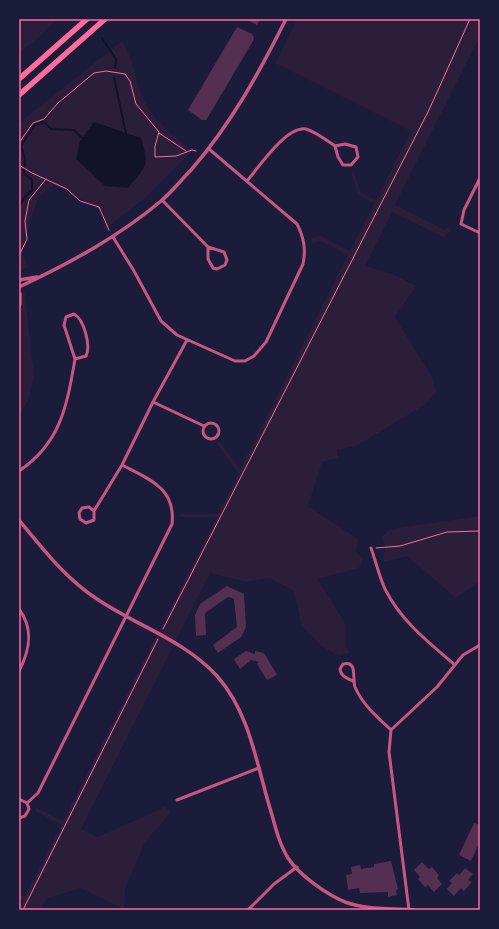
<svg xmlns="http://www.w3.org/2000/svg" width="499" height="929" viewBox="0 0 499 929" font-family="Manrope,sans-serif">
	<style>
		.green { fill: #2a1e3b }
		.water { fill: #12122b }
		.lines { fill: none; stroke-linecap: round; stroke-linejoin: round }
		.stream { stroke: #12122b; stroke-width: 2 }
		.building { fill: #542f53 }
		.path { stroke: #ff6b9d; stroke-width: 1 }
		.minor { stroke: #c65784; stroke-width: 3 }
		.tertiary { stroke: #c65784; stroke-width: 3.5 }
		.motorway { stroke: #ff6b9d; stroke-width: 5.5 }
		.neatline { fill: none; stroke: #ff6b9d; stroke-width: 1.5 }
	</style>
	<rect width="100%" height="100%" fill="#1b1b3a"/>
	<!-- green -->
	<path class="green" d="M19,19h37l-17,18 -20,16z
		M297,19h183v17l-85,169 50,25 1,-3 4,2 -5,9 -53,-26 -27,54 27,8 24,12 -21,31 37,60 4,15 -10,12 -68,41 -21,5 1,8 -16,4 -14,44 50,33 -2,12 7,9 -4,8 -42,11 28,44 1,23 4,7 -12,2 -17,-9 -19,-20 -8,-35 -25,-13 -23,4 -36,-9 -129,256 16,8 60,-26 8,-5 6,6 -26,30 -20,47 -1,20 -44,-21 -34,11 -6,11h-21l4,-10 -4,-1v-3h6l36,-71 -26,-14 2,-3 26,13 153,-303 -37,-1 1,-3h38l20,-41 -21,-29 3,-2 20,27 108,-214 -27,-14 -9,2 -1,-5 10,-2 29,15 24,-48 -16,-8 -7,-23 3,-1 7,22 15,7 35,-69 -136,-68z
		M122,41c10,16 12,32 18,50 10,27 31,43 52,60l-48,48 -40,31 -1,-19 -49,-26 -16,13 -17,54 8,15 -10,3v-147z
		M25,294l9,82 -6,25 -9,14v-119z
		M480,516v65l-24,17 -49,-42 -24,6 2,-16 -3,-9 8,-8z"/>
	<!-- water -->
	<path class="water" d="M94,122l47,16c9,30 5,27 -13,50l-23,-2 -29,-27 4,-18z"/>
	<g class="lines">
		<!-- stream -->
		<path class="stream" d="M102,38l14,21 -1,9
			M114,77l12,57
			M19,207l5,-9 8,-8v-10l-8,-7 1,-14 -4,-13 14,-21 9,-3 7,7 23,1 8,8
			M19,343v6"/>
	</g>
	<!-- building -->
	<path class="building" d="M245,19h15l-3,6z
		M237,27l15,7 2,3 -1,4 -45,76 -2,3h-4l-14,-10z
		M227,586l17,8 2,33 -5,10 -23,16 -5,-8 24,-18 -3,-28 -6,-2 -23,16 1,22 -10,1 -1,-21 5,-11z
		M246,651l9,3v-3l9,2 13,22 -10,5 -10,-16 2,-2 -8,-2 -11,9 -6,-10z
		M474,823l6,2v16l-9,20 -12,-6z
		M391,861l7,28 -2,1 1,5 -9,2v-5l-28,1 -1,-5 -11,2 -2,-15 6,-1 -1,-7 9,-2 1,4 13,-2v-3z
		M422,862l7,7 3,-2 7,8 -2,3 5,6 -8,8 -6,-7 -3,2 -7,-8 2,-2 -6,-7z
		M465,868l8,6 -5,6 4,2 -8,9 -3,-3 -7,8 -7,-7 5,-6 -3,-2 8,-8 2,2z"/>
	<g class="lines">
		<!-- path -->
		<path class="path" d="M159,133l27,18
			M19,143l14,-20 11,-4 14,-16 36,-30 12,-2 19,3 5,7 6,23 23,28 -4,14v11l21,-1 16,-6 4,1
			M19,165l13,8 35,16 13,12 19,6 10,23
			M19,256l8,-17 -2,-18 4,-21 17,-21
			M19,310l2,-6v-11
			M376,548l24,-2 47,-14 33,-1
			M163,629l266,-519 41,-91
			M23,910l135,-271"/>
		<!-- minor -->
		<path class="minor" d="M480,178l-16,32 -3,14 19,9
			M247,181c12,-14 39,-55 59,-52 10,3 20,11 29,17l10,-2 11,3 2,10 -7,8h-8l-5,-8 -3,-11
			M162,200l46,47 16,5 3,8 -2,5 -8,4 -4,-1 -5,-9v-12
			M113,237l21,34 27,50 16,14 58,26h10l9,-5 12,-14 37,-78c3,-15 1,-26 -6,-40l-88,-75
			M74,314c10,5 17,32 12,42l-11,3 -11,-34 2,-8z
			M153,402l51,24
			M203 431a8 8 0 1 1 16 0a8 8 0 1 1-16 0Z
			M19,471c42,-28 48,-66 56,-112
			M94,511l-5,-4 -7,1 -3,5 1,6 6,4 8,-3v-9l28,-46 31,-63 34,-62
			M371,548c5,14 8,28 14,41 16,32 43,53 70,76
			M19,609c15,20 11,41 0,62
			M353,681c-6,-3 -12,-4 -13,-12l3,-5c15,-4 9,15 12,23 7,17 23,31 36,43
			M19,799l8,4 2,6 -4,7 -6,2
			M177,800l82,-32
			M27,803l11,-10 134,-269c4,-36 -23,-45 -50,-59
			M248,910l26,-26 23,-17
			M409,910l-20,-158 2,-22 46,-43 26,-32 17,-10"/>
		<!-- tertiary -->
		<path class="tertiary" d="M19,280l18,-3
			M19,287c51,-24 99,-50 142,-86 11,-9 20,-21 30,-31 40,-46 68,-97 95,-151
			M19,520c24,29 47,59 78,79 40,27 87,41 120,77 34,38 40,92 55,139 4,15 8,30 16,43 11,17 38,36 57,44 22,8 46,6 69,8"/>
		<!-- motorway -->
		<path class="motorway" d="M19,79l68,-60
			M19,95l86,-76"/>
	</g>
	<!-- border -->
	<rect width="499" height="929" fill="none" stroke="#1b1b3a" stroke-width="40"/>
	<rect x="20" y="20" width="459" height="889" class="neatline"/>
</svg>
